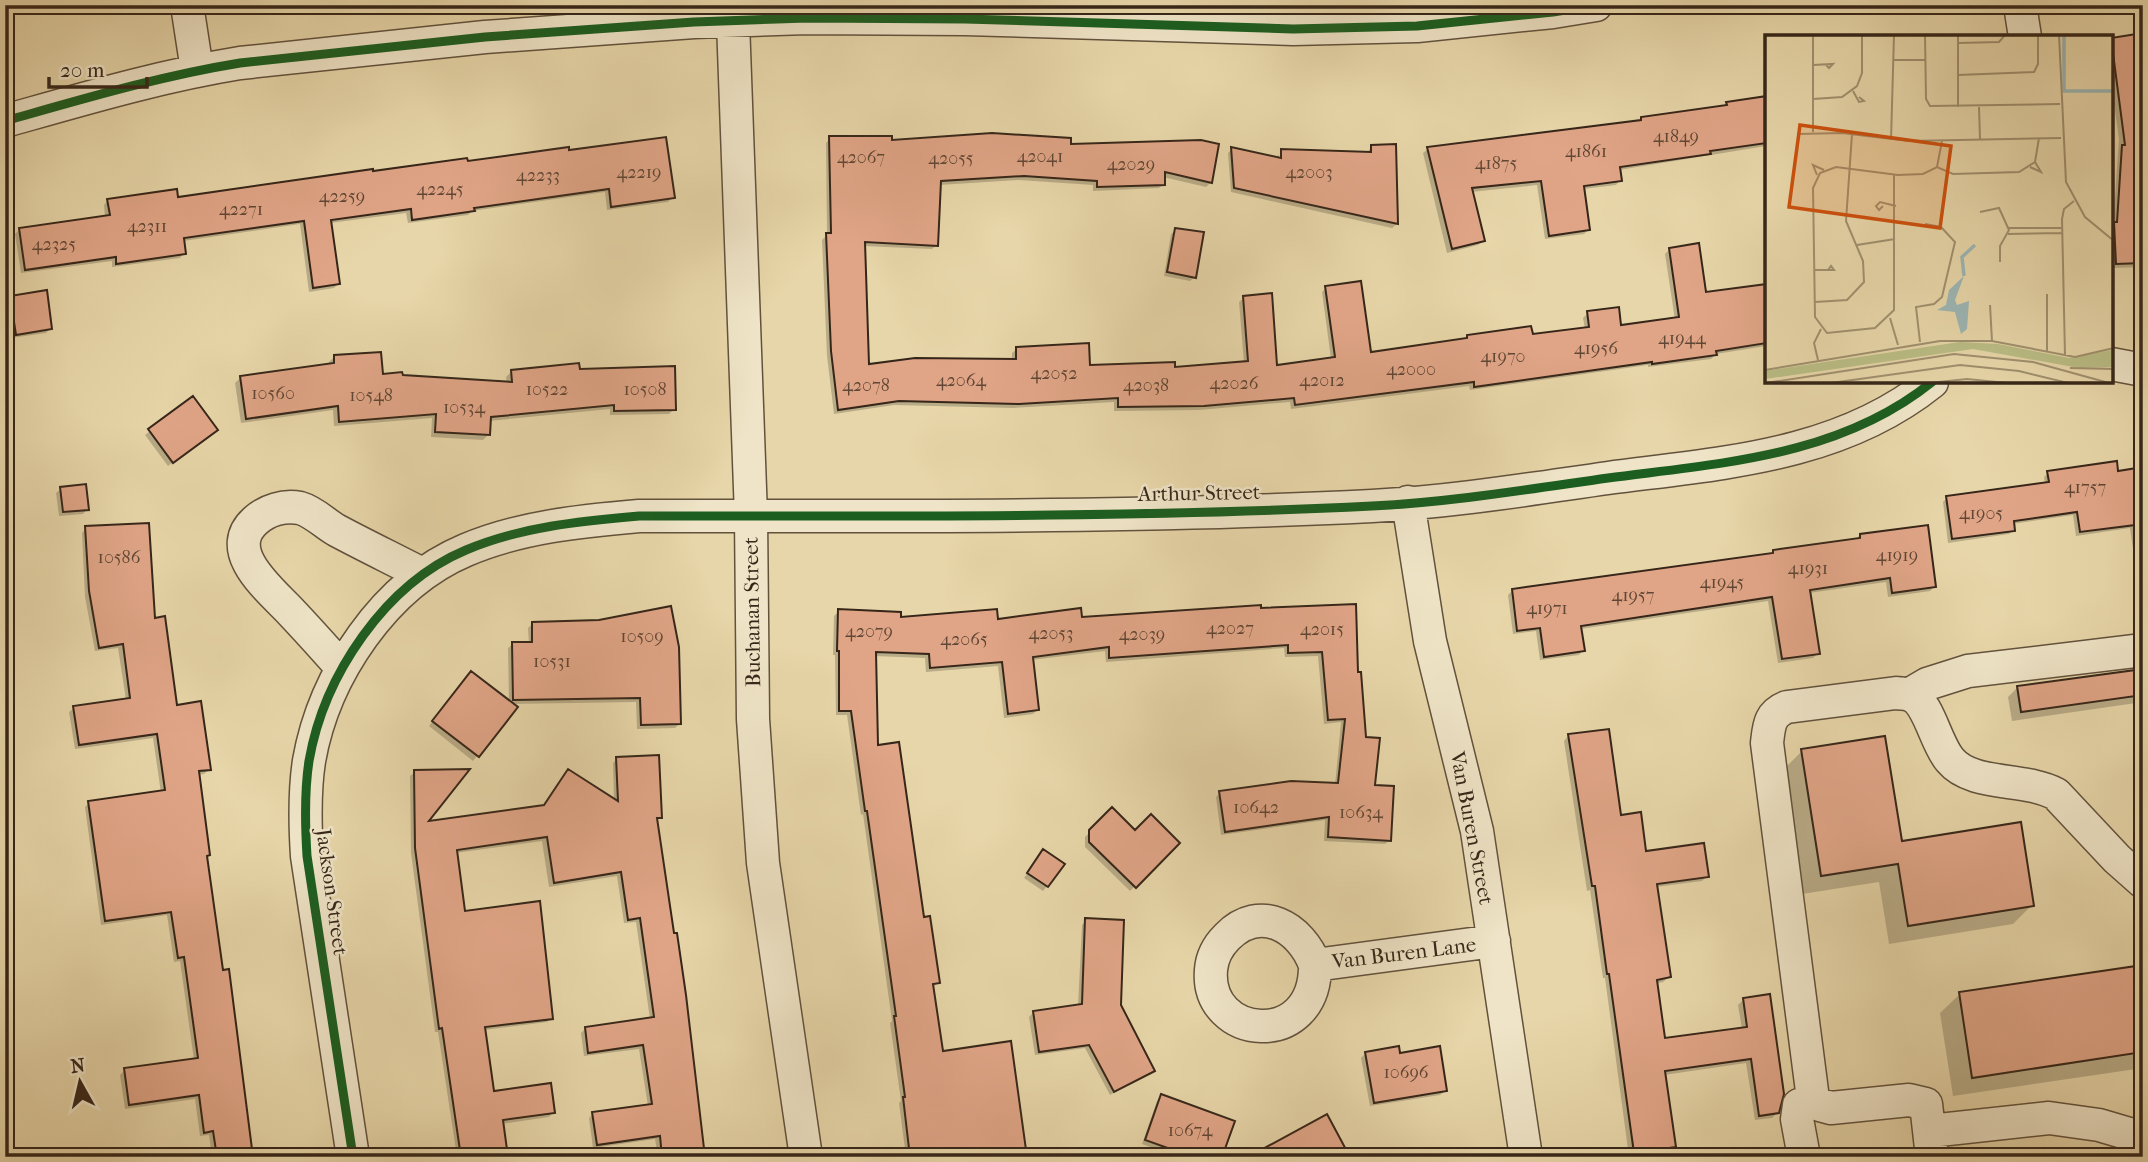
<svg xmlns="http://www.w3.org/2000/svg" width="2148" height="1162" viewBox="0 0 2148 1162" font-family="'IM FELL French Canon',serif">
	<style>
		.shadow { fill: #0003 }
		.building { fill: #e0a587; stroke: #362619; stroke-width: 2 }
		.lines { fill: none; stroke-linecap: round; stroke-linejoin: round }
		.minor-casing { stroke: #62523d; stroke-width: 35 }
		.minor { stroke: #efe4c7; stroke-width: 32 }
		.cycleway-casing { stroke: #efe4c7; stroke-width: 13 }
		.cycleway { stroke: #1b5e20; stroke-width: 9 }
		.labels { text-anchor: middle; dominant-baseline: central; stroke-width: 5; stroke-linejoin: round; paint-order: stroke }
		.number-label { font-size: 18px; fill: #604634 }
		.street-label { font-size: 21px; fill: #362619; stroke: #efe4c7 }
		.inset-river { fill: none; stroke: #9cb6b4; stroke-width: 3.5 }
		.inset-road { fill: none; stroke: #a0906f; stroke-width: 2 }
		.view { fill: #cd510e; fill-opacity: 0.15; stroke: #cd510e; stroke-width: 3.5 }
		.inset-edge { fill: none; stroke: #362619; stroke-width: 3.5 }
	</style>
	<rect width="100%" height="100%" fill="#e7d6a9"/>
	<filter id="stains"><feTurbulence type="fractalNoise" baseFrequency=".00286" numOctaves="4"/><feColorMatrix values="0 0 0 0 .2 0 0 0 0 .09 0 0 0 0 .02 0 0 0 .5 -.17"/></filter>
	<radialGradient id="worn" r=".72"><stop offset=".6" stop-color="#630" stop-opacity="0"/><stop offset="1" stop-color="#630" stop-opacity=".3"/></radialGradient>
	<!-- shadow -->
	<path class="shadow" d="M2143,35v232l-31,1 -1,-40 2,-2 6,-87 -8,-57v-42z
		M1766,98v48l-147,24 1,10 -4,5 -33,4 6,40 -5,5 -39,5 -8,-54 -66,7 12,49 -5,4 -31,8 -24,-100 5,-4 210,-26 3,-4 82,-12 4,-4z
		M830,138l239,8 142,36 -5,5 -43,-10 1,7 -5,4 -66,3v-6l-74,-5 -80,5 -2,60 -5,4 -69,-3 4,120 145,-5v-8l5,-4 71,18 85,2 71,-6 -5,-61 5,-4 32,69 55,-8 -9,-67 4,-4 43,66 95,-14 4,-3 63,-1 54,-7 -2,-11 5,-5 32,14 55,-7 -10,-66 5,-5 35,45 61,-8v60l-50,8 -5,5 -63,8v-2l-178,25 -1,-4 -178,23 -1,-7 -91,8 -85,1v-9l-101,6 -119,-3 -60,9 -7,-58 -5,-116 5,-5 -1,-92z
		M1372,146l25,78 -5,4 -161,-36 -3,-39 4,-4 45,10 2,-5v13l3,-16 85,2z
		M568,152l105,45 -5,5 -61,8 -2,-18 -133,19 -4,4 -60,8 -2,-10 -76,10 8,61 -4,4 -25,4 -9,-68 -117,17 1,12 -4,5 -68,9v-6l-91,12 -6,-39 5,-5 85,-12 -1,-12 4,-5 69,-1z
		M1176,230l19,47 -5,4 -26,-5 7,-42z
		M11,297l39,32 -4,4 -35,5 -5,-36z
		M334,357l47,19 126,7 -1,-6 5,-5 67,-2 96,39 -5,5 -59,1v-6l-121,12v13l-6,6 -52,-3 1,-19 -98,8 -1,-16 -92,13 -6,-40 5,-5 89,-13v-3z
		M192,399l19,35 -43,32 -23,-31z
		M2143,469v114l-5,1 -8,-56 -54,8 -3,-21 -61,9 1,6 -4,4 -61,9 -5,-41 4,-4 98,-14 -1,-7 4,-4h69z
		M61,489l26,20 -4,5 -24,2 -3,-23z
		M86,528l67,92 23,87 33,62 -5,5 -7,1 11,80 -2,2 46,300h-40l-3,-22 -9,1 -5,-37 -70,10 -5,-34 5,-5 69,-10 -14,-99 -6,1 -7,-47 -66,10 -16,-118 4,-4 72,-10 -8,-55 -78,11 -6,-37 5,-4 52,-8 -8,-52 -23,3 -10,-54 -3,-64z
		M1860,535l74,52 -4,4 -42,6 -2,-15 -77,11 9,60 -5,5 -35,5 -10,-62 -188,28 3,21 -4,5 -39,5 -4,-29 -23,3 -5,-39 4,-4 258,-35 4,-4 81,-12z
		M1260,610l96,64 17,113 17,53 -5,4 -61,-3 1,-21 -104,15 -5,-38 4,-4 115,-8 6,-63 -17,2 -6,-68 -33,1 -1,-9 -178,14 -1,-11 -74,9 7,49 -5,5 -29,4 -6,-52 -72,6 -1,-14 -51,-2 2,91 62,236 -5,4 8,66 84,104h-119l-7,-54 2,-2 -11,-78 2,-2 -29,-207 -2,1 -14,-100h-11l-1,-60h-2l1,-39 5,-5 60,8 97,2 84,-2z
		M599,622l81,101 -5,5 -38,1 -1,-27 -126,2 5,4 -42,53 -44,-35 38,-48 42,25 -1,-55 5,-4h16l-1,-16 5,-5z
		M2143,670v32l-131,19 -4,-24 10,-10z
		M1569,735l76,118 62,23 -5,5 -46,6 13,90 -6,5 -8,2 8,56 79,-11 -4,-24 5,-5 35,112 -6,6 -17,2 -9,-57 -82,12 11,82h-46l-24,-179h-2l-13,-88 -3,1 -23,-150z
		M1802,751l98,92 132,62 -19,19 -124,20 -10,-62 -77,12 -19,-124z
		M617,759l43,59 -4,3 47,336h-45l-3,-18 -62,9 -4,-30 4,-4 55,-8 -9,-57 -55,7 -3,-23 5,-5 64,-9 -14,-97 -12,1 -7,-47 -68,11 -7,-46 -87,12 9,60 87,105 -4,4 -63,8 8,63 61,19 -4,5 -48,7 5,33h-49l-19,-125h-3l-24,-179 -1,-77 5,-4 10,51 189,-22 -1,-38z
		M1112,810l23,22 43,11 -48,48 -45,-44v-10z
		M1039,856l8,30 -4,5 -19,-13z
		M1086,920l33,85 34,66 -43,24 -25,-47 -50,7 -6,-38 5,-5 44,-6 4,-81z
		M2143,966v102l-190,28 -13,-83 20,-19z
		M1365,1054l34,1 46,36 -5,4 -70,11 -9,-48z
		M1162,1096l58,61h-43l-35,-13 15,-43z"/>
	<!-- building -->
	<path class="building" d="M2143,33v230l-27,1 -2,-42h3l5,-77h3l-14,-107z
		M1767,96v47l-57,8 1,3 -91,13 2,14 -38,5 6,44 -41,6 -8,-55 -69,7 13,53 -33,8 -25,-102 214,-27v-3l86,-12 -1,-3z
		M992,133l79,5v6l130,-4 18,4 -7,39 -47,-11v13l-68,2v-6l-73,-5 -83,5 -3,65 -73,-4 4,122 46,-6 101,1v-12l73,-4 1,22 85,-3v5l73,-6 -5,-65 29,-3 5,72 58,-8 -10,-71 36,-5 10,71 96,-14v-3l64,-9 2,8 56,-7 -2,-16 32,-4 2,18 58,-8 -10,-69 30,-5 7,49 61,-8v59l-51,8 1,4 -65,9v-2l-178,25v-5l-179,23 -1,-7 -90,8 -86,1v-9l-99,6 -120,-3 -61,9 -7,-59 -5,-118h5l-2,-97h63v4z
		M666,137l9,61 -64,9 -2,-18 -135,19 1,3 -63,9 -1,-11 -80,11 9,64 -27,4 -9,-67 -120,17 2,16 -70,10v-7l-91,13 -6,-42 91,-13 -3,-16 70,-10 1,8 195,-28v2l94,-13 1,3 101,-14v3z
		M1396,144l2,80 -164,-36 -3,-41 50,11v-9l90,3v-7z
		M1175,228l29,4 -8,46 -29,-6z
		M47,290l5,39 -36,6 -6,-39z
		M381,352l2,22 19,-2 1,3 109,7 -1,-12 68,-7 1,6 95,-3 1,44 -62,1v-6l-123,12 -1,18 -55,-3 1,-18 -97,8 -1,-16 -92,13 -6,-43 94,-13v-8z
		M193,396l25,34 -45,33 -25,-34z
		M2117,461l1,10 25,-4v57l-63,8 -3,-20 -63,9 1,10 -63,8 -6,-43 103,-14 -2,-11z
		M86,484l3,26 -26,2 -3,-25z
		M149,523l6,95 10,-2 12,89 24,-4 10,69 -12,1 11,84 -3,1 16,114 6,-1 24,188h-36l-4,-26 -9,2 -5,-38 -70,10 -5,-37 74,-10 -14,-101 -6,1 -7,-46 -66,9 -17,-120 77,-11 -8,-56 -78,11 -6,-39 57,-8 -7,-54 -24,4 -10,-57 -4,-65z
		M1928,525l8,62 -44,6 -2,-15 -80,12 10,64 -38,5 -10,-62 -191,29 4,25 -41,6 -4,-29 -23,3 -5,-42 261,-36v-3l87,-12v-4z
		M1356,604l2,68h3l5,65 14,1 -5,47 19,1 -3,55 -63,-4 1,-20 -104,15 -6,-41 72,-10 47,2 7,-64 -17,1 -6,-68 -34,1v-8l-179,13v-11l-76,10 6,53 -31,4 -6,-52 -72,6 -1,-14 -53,-2 2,93 21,-3 25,175 6,-1 10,67 -7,1 10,67 68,-10 16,116h-117l-7,-60h2l-11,-81h2l-29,-205h-2l-14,-100h-12v-60h-2l1,-42 63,3v5l96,-8 1,10 83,-11 1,9 179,-12v3z
		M671,606l8,41 2,77 -40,1 -1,-27 -127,2 -1,-58h20v-20l67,-2z
		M2143,669v26l-122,17 -4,-26z
		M471,671l47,36 -39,50 -47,-36z
		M1609,729l12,86 20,-3 5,39 58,-8 5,34 -52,7 14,93 -14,3 8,58 82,-11 -4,-29 27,-4 14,100 -5,19 -20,3 -8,-57 -86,12 11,76 -42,6 -25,-179h-2l-12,-88h-3l-24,-152z
		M1885,736l17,105 119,-19 13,84 -126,20 -10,-62 -77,12 -20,-127z
		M659,755l3,63h-5l17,115h3l9,62 19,162h-43l-2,-21 -63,9 -5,-33 60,-8 -9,-59 -55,8 -3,-26 69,-10 -14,-99 -12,2 -7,-48 -67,11 -7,-46 -90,13 8,61 75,-10 13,118 -68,8 9,64 57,-8 4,30 -52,7 5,37h-47l-19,-129 -3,1 -24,-181 -1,-78 56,-1 -41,52 115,-16 24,-36 50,32 -2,-44z
		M1112,807l23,23 16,-16 29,29 -44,45 -47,-46v-12z
		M1043,849l22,15 -17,23 -21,-14z
		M1085,918l39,2 -3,85 34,66 -41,21 -25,-47 -50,7 -6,-41 49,-7z
		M2143,965v87l-171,26 -13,-86z
		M1399,1046l1,7 40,-7 7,45 -73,12 -9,-51z
		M1161,1094l74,27 -13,36h-29l-48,-17z
		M1327,1114l23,43h-102z"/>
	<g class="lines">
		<defs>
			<path id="minor" d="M187,5l10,65
				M2020,5l5,32
				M733,22l18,494 2,203 10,144 43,294
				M5,121c78,-22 155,-45 235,-58l245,-26 209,-15 113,-4 158,1 328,10 124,-3 136,-14 43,-7
				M2111,364l32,6
				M1408,502l22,139 47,190 49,326
				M342,668c-16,-18 -33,-37 -50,-55 -19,-21 -71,-61 -37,-92 12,-11 29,-16 45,-13 14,4 24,15 36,22 28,15 57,29 86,44
				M1910,694l17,-10 41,-13 175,-21
				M1315,965c1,86 -110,75 -104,5 1,-14 7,-24 16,-33 33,-34 74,-10 88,28l179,-24
				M1930,1131l119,-13 50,7 44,13
				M353,1157l-46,-301c-2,-32 -3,-63 2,-95 15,-86 76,-177 157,-211 54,-23 115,-29 173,-34 244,0 489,2 733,-10 79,-4 158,-17 236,-28 113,-15 231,-21 324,-96
				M1804,1157l-7,-38 2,-14 14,-6
				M1932,1157l-6,-53 -17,-4 -78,8 -11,-3 -7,-6 -46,-356c2,-17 2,-29 20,-36l109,-14c5,1 12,0 16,3 17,8 24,48 38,64 22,27 75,17 106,34l61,65 26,23"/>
		</defs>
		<!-- minor casing -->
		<use href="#minor" class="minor-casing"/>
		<!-- minor -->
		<use href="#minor" class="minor"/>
		<defs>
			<path id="cycleway" d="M5,121c78,-22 155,-45 235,-58l245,-26 209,-15 113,-4 158,1 328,10 124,-3 136,-14 43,-7
				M353,1157l-46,-301c-2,-32 -3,-63 2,-95 15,-86 76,-177 157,-211 54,-23 115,-29 173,-34 244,0 489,2 733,-10 79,-4 158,-17 236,-28 113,-15 231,-21 324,-96"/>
		</defs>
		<!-- cycleway casing -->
		<use href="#cycleway" class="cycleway-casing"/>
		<!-- cycleway -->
		<use href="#cycleway" class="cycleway"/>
	</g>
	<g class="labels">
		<!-- number labels -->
		<g class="number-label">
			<text x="1676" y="136">41849</text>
			<text x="1586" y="151">41861</text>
			<text x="1040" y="156">42041</text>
			<text x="861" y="157">42067</text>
			<text x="951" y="158">42055</text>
			<text x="1496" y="163">41875</text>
			<text x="1131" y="164">42029</text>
			<text x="639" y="172">42219</text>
			<text x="1309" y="172">42003</text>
			<text x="538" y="175">42233</text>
			<text x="440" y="189">42245</text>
			<text x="342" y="196">42259</text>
			<text x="241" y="209">42271</text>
			<text x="147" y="226">42311</text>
			<text x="54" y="244">42325</text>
			<text x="1682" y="338">41944</text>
			<text x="1596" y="348">41956</text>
			<text x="1503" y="356">41970</text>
			<text x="1411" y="369">42000</text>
			<text x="1054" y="373">42052</text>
			<text x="961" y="380">42064</text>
			<text x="1322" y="380">42012</text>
			<text x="1234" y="383">42026</text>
			<text x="866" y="385">42078</text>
			<text x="1146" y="385">42038</text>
			<text x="547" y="389">10522</text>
			<text x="645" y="389">10508</text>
			<text x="273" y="393">10560</text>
			<text x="371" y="395">10548</text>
			<text x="464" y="407">10534</text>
			<text x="2085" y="487">41757</text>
			<text x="1981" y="513">41905</text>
			<text x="1897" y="555">41919</text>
			<text x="119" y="557">10586</text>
			<text x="1808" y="568">41931</text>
			<text x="1722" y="582">41945</text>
			<text x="1633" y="595">41957</text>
			<text x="1547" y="608">41971</text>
			<text x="1230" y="628">42027</text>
			<text x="1322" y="629">42015</text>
			<text x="869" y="631">42079</text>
			<text x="1051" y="633">42053</text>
			<text x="1142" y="634">42039</text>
			<text x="642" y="636">10509</text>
			<text x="964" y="639">42065</text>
			<text x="552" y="661">10531</text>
			<text x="1256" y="807">10642</text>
			<text x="1361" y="812">10634</text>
			<text x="1406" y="1072">10696</text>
			<text x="1190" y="1130">10674</text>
		</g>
		<!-- street labels -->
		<g class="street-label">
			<text transform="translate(1199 493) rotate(-1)">Arthur Street</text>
			<text transform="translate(752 612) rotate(-91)">Buchanan Street</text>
			<text transform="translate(1472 828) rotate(79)">Van Buren Street</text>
			<text transform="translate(332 892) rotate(82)">Jackson Street</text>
			<text transform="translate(1404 953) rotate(-7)">Van Buren Lane</text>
		</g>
	</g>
	<!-- overview -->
	<g transform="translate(1765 35)">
		<rect width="348" height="348" fill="#e7d6a9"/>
		<path d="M195,307l38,2 71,14 44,-8v17l-34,1 -106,-19 -208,30v-8z" fill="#babd85"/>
		<path d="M199,241l-9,24 2,5 12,-4 -2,28 -6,5 -6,-22 -18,-2 9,-5 3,-15z" fill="#9cb6b4"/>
		<path class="inset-river" d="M299,0v56h50M199,241l-2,-19 13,-12"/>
		<path class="inset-road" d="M48,0v97M160,0l1,64 4,7 130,-2M294,0l7,147 19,35 29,24M193,8l41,-1 6,-7M129,25h32M48,30l20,-1 -4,4 -3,-3M193,40l76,-3 4,-8v-29M88,56l6,11 5,-1 -5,-4M48,64l29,-2 15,-11 5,-13v-38M193,72v-72M214,72l1,32M32,99l45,-1 67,8 152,-3M126,105l3,-105M172,132l5,-26M265,132l11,5 -6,-10M129,139v136l-19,18 -48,5 -12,-16 -2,-129 7,-15 16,-6 62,8 25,-1 14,-7 16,7 66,-2 16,-10 4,-24M52,140l-4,-10 11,5M118,171l-4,4 -3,-4 4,-4 16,4M215,177l19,-4 10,22 -9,16v16M243,193h54M243,199l54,-1M92,210l38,-6M49,235h20l-3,-4 -3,4M50,267l32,-2 17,-18 -1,-21 -17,-40 6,-87M225,270l2,36M125,283l8,27M155,307l-4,-35 18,-3 8,-7 13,-55 -14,-15 -16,-3M282,316v-57M300,320l-3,-136 2,-10 10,-8M53,325l-4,-17 7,-14M305,333l44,1M0,335l175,-29h52l83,16 39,-9M1,348l188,-29 79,8 76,21M66,348l129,-18 59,6 49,12M164,348l38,-4 40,4"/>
		<path class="view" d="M35,90l151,21 -11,82 -151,-21z"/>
		<rect width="348" height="348" class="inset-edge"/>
	</g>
	<!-- margin -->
	<rect width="2148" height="1162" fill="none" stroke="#e7d6a9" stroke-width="28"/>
	<rect x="7" y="7" width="2134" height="1148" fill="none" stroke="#362619" stroke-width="3.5"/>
	<rect x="14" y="14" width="2120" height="1134" fill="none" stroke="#362619" stroke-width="2"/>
	<!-- north arrow -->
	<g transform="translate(80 1082) rotate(352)" stroke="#efe4c7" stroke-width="5" paint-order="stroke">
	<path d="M0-5L12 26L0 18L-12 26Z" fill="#362619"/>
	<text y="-10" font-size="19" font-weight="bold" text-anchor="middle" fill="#362619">N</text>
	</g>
	<!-- scale -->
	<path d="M49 77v10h98v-10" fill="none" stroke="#362619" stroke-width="3.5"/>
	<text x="60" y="77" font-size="21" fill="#362619" stroke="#efe4c7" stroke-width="5" paint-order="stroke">20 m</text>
	<rect width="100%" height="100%" filter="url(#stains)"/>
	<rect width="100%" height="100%" fill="url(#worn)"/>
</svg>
